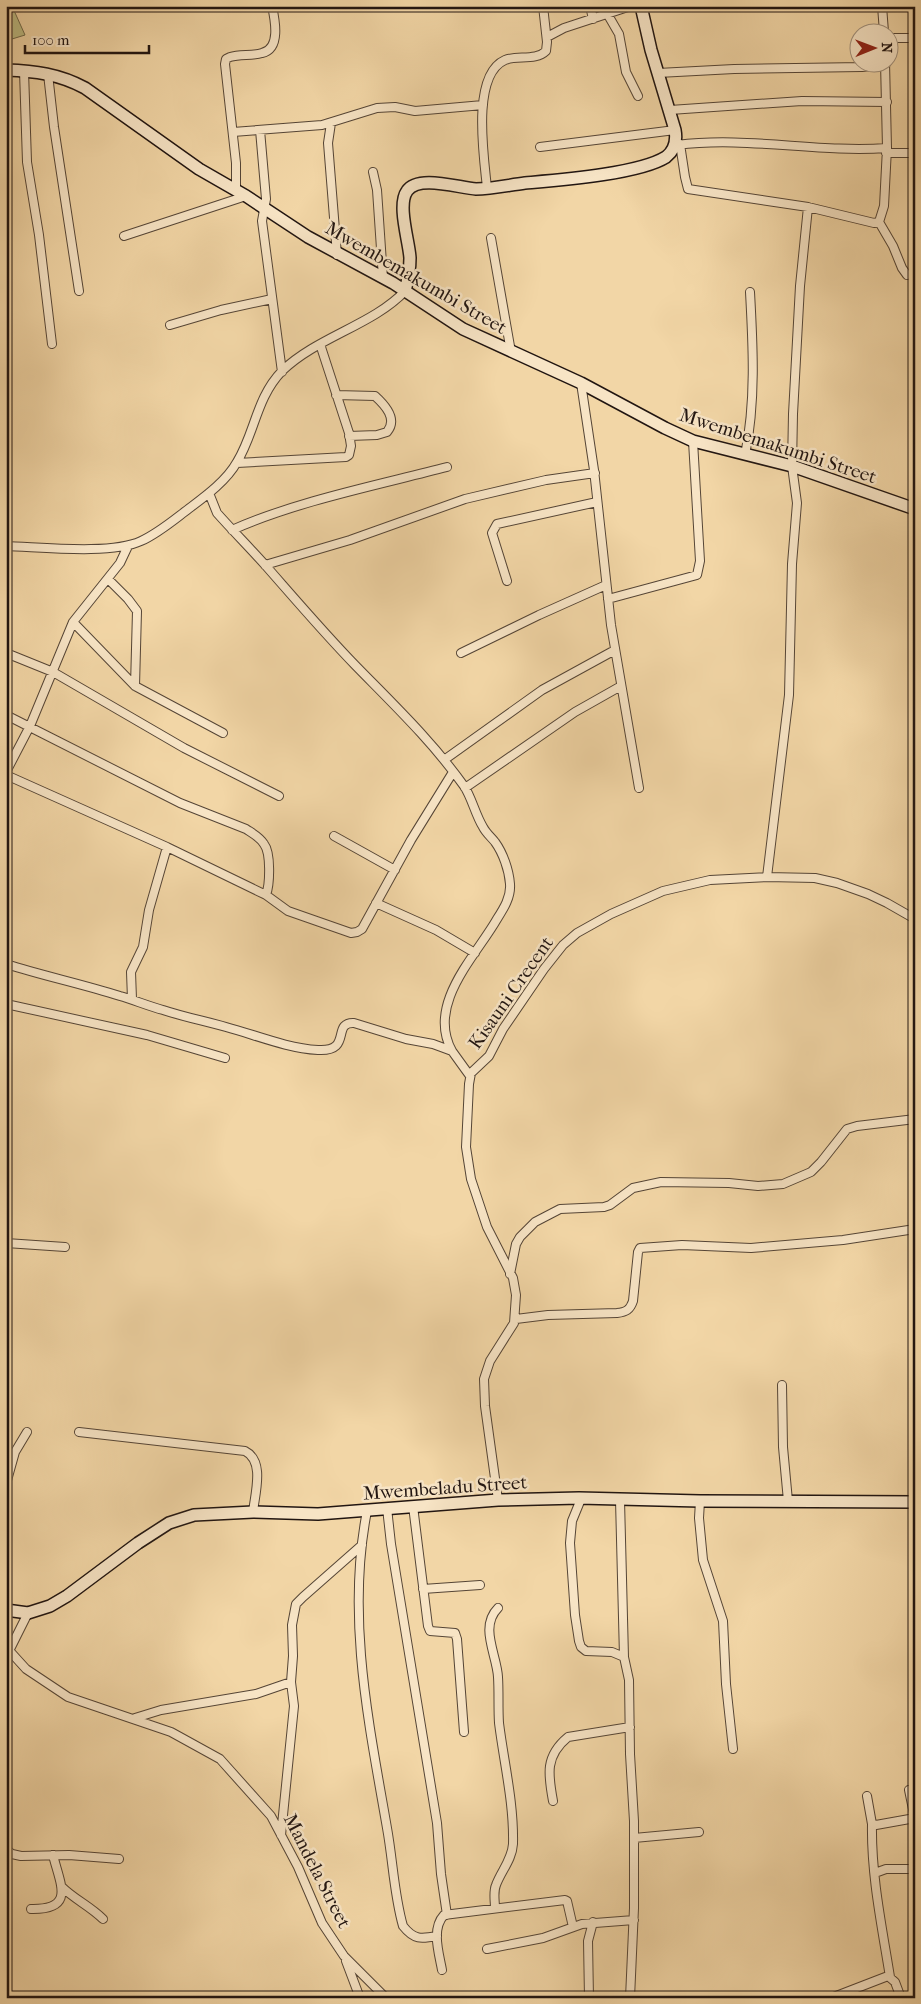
<svg xmlns="http://www.w3.org/2000/svg" width="921" height="2004" viewBox="0 0 921 2004" font-family="'IM FELL French Canon',serif">
	<style>
		.green { fill: #bebd84; stroke: #70694a }
		.lines { fill: none; stroke-linecap: round; stroke-linejoin: round }
		.street-casing { stroke: #554536; stroke-width: 10 }
		.secondary-casing { stroke: #211511; stroke-width: 14 }
		.street { stroke: #f7e4c5; stroke-width: 8 }
		.secondary { stroke: #f7e4c5; stroke-width: 11 }
		.labels { text-anchor: middle; dominant-baseline: central; stroke-width: 5; stroke-linejoin: round; paint-order: stroke }
		.street-label { font-size: 19px; fill: #211511; stroke: #f7e4c5 }
	</style>
	<rect width="100%" height="100%" fill="#f2d6a6"/>
	<filter id="stains"><feTurbulence type="fractalNoise" baseFrequency=".004" numOctaves="4"/><feColorMatrix values="0 0 0 0 .2 0 0 0 0 .09 0 0 0 0 .02 0 0 0 .5 -.17"/></filter>
	<radialGradient id="worn" r=".72"><stop offset=".6" stop-color="#630" stop-opacity="0"/><stop offset="1" stop-color="#630" stop-opacity=".3"/></radialGradient>
	<!-- green -->
	<path class="green" d="M6,6h6l13,29 -13,4 -6,-14z"/>
	<g class="lines">
		<defs>
			<path id="street" d="M590,6l3,13
				M882,6l2,26
				M608,15l11,19 7,38 12,24
				M547,37l17,-9 67,-22
				M888,38h27
				M24,71l3,91 12,73 13,109
				M658,73l76,-4 128,-2 24,-3
				M48,74l6,53 25,164
				M670,110l132,-9 85,1
				M331,123l-3,20 9,112
				M260,130l6,69 -4,22 20,151
				M233,132l89,-7 55,-17 18,-1 20,4 68,-6
				M680,144l5,33 3,12 120,18 66,16 5,-1 5,-16 3,-58 -2,-86
				M677,145c70,-9 140,8 210,3
				M540,147l135,-17
				M886,153h29
				M373,172l4,18 6,88
				M487,188c-3,-31 -16,-113 18,-128 12,-5 31,1 41,-9l1,-9 -4,-36
				M236,191v-28l-11,-99 1,-5 4,-2c10,-3 22,-1 32,-4 19,-4 13,-33 10,-47
				M879,222l14,24 9,22 5,7
				M124,236l122,-40
				M491,238l20,114
				M170,325l51,-15 51,-11
				M581,383l13,87 17,155 28,163
				M336,395l39,1c10,9 23,23 12,36l-10,3 -28,1
				M745,455c11,-53 8,-109 5,-163
				M237,463l109,-6 3,-2 2,-9 -2,-13 -29,-89
				M209,493l8,20c16,18 33,35 49,53 29,33 58,67 89,99 38,39 77,76 109,121 8,12 11,28 19,41 3,6 8,10 12,15 8,11 14,28 15,42 1,13 -6,24 -13,35 -21,37 -71,85 -45,132
				M232,530c65,-29 146,-45 215,-63
				M6,546c35,1 105,9 135,-5 18,-8 35,-23 50,-34 16,-12 36,-27 46,-45 18,-29 19,-64 45,-91 35,-34 91,-46 123,-80
				M265,565l85,-25 115,-41 81,-19 49,-7
				M108,579l20,20 9,12 -2,75
				M507,581l-15,-48 5,-9 100,-22
				M608,599l89,-24 3,-14 -7,-120
				M73,622l62,64 88,47
				M6,653l47,19 131,76 95,48
				M461,653l78,-38 67,-30
				M6,715l174,88 66,26c6,4 14,8 18,15 7,9 6,40 2,51
				M444,760l98,-70 73,-40
				M6,772l24,-46 43,-104 47,-59 8,-17
				M6,775l161,72 99,48 22,16 63,22 6,-1 5,-3 49,-89 42,-68
				M465,788l110,-76 46,-26
				M334,836l61,34
				M767,877l22,-182 3,-131 5,-61 -5,-37 1,-52 7,-128 8,-79
				M376,903l60,27 39,23
				M6,964c38,12 76,20 114,32 14,4 28,10 43,14 21,7 42,11 63,17 30,8 60,21 92,23 35,2 13,-28 36,-27l52,16 27,5 19,7 18,25
				M132,999l-1,-27 12,-25 6,-37 18,-63
				M6,1004l141,31 78,23
				M6,1243l59,4
				M510,1274l6,-30 4,-7 15,-15 25,-13 44,-2 6,-2 23,-17 28,-6 68,1 29,3 25,-2 28,-12 10,-10 26,-33 10,-3 58,-7
				M516,1319l32,-4 69,-2c9,-1 13,-3 16,-12l5,-49 2,-4 42,-3 69,3 92,-8 72,-11
				M782,1385l1,62 5,54
				M79,1432l166,19c20,10 10,42 8,61
				M6,1484l9,-32 12,-20
				M581,1499l-9,22 -2,22 5,72 4,26 2,6 5,4 26,1 12,5 5,23 1,74 4,67v87l-4,90
				M498,1500l-13,-94 -1,-27 6,-18 24,-38 2,-28 -3,-17 -26,-51 -16,-48 -5,-32 3,-63 2,-11 18,-17 14,-27 41,-60 19,-24 14,-12 34,-19 52,-23 47,-11 57,-3 48,1 22,5 31,11 19,9 28,16
				M620,1500l4,157
				M700,1501l-1,17 4,42 20,61 3,63 7,65
				M413,1506l15,120 2,5 25,2 2,6 7,93
				M387,1508l4,36 46,279 4,51 6,41
				M367,1511c-21,106 2,213 20,317 6,33 7,67 16,98 11,14 18,13 34,10
				M423,1589l57,-4
				M6,1647l20,22 42,28 103,35 49,27 51,57 27,51 24,56 22,33 42,42
				M6,1657l22,-44
				M135,1718l26,-8 95,-16 35,-12
				M909,1790l6,29
				M867,1796l5,28 4,1 39,-7
				M553,1801c-5,-27 -8,-45 15,-64l62,-10
				M872,1824c-1,51 10,103 18,153
				M281,1835l13,-129 -3,-24 2,-26 -1,-31 4,-21 7,-7 59,-52
				M634,1838l65,-6
				M6,1849l6,5 9,2 48,-1 50,4
				M875,1873l11,-4h29
				M62,1887c12,12 28,19 41,32
				M495,1908c0,-7 -2,-16 1,-23 5,-14 16,-25 17,-41 1,-41 -9,-81 -14,-121 -1,-15 0,-31 -1,-46 -1,-22 -19,-50 0,-69
				M31,1909c45,1 29,-25 22,-54
				M487,1949l56,-11 39,-14 52,-4
				M346,1961l14,37
				M442,1970c-3,-17 -11,-41 2,-55l121,-15 2,1 6,26
				M589,1998l-1,-57 5,-19
				M831,1998l57,-22 7,6 6,16"/>
			<path id="secondary" d="M6,70c29,1 53,4 79,18l114,81 47,27 62,41 85,46 70,46 118,54 84,45 28,13 99,25 123,43
				M405,291c3,-11 5,-21 5,-33 -1,-17 -13,-53 -3,-67 11,-17 52,-3 69,-2 16,0 33,-4 49,-6 34,-3 114,-9 141,-26 9,-7 11,-16 9,-27l-24,-80 -10,-44
				M6,1610l22,3 22,-7 17,-10 71,-53 31,-20 25,-8 59,-3 65,2 180,-14 81,-2 121,3 215,1"/>
		</defs>
		<!-- street casing -->
		<use href="#street" class="street-casing"/>
		<!-- secondary casing -->
		<use href="#secondary" class="secondary-casing"/>
		<!-- street -->
		<use href="#street" class="street"/>
		<!-- secondary -->
		<use href="#secondary" class="secondary"/>
	</g>
	<g class="labels">
		<!-- street labels -->
		<g class="street-label">
			<text transform="translate(416 278) rotate(30)">Mwembemakumbi Street</text>
			<text transform="translate(778 446) rotate(18)">Mwembemakumbi Street</text>
			<text transform="translate(511 993) rotate(-55)">Kisauni Crecent</text>
			<text transform="translate(445 1488) rotate(-4)">Mwembeladu Street</text>
			<text transform="translate(317 1871) rotate(63)">Mandela Street</text>
		</g>
	</g>
	<!-- margin -->
	<rect width="921" height="2004" fill="none" stroke="#f2d6a6" stroke-width="25"/>
	<rect x="8" y="8" width="906" height="1989" fill="none" stroke="#211511" stroke-width="2.5"/>
	<rect x="12" y="12" width="896" height="1979" fill="none" stroke="#211511"/>
	<!-- north arrow -->
	<g transform="translate(874 48) rotate(89)"><circle r="24" fill="#f7e4c5" stroke="#a1917d"/>
	<path d="M0-4L9 19L0 12L-9 19Z" fill="#8f2418"/>
	<text y="-8" font-size="14" font-weight="bold" text-anchor="middle" fill="#211511">N</text>
	</g>
	<!-- scale -->
	<path d="M25 45v8h124v-8" fill="none" stroke="#211511" stroke-width="2.5"/>
	<text x="32" y="45" font-size="15" fill="#211511" stroke="#f7e4c5" stroke-width="4" paint-order="stroke">100 m</text>
	<rect width="100%" height="100%" filter="url(#stains)"/>
	<rect width="100%" height="100%" fill="url(#worn)"/>
</svg>
